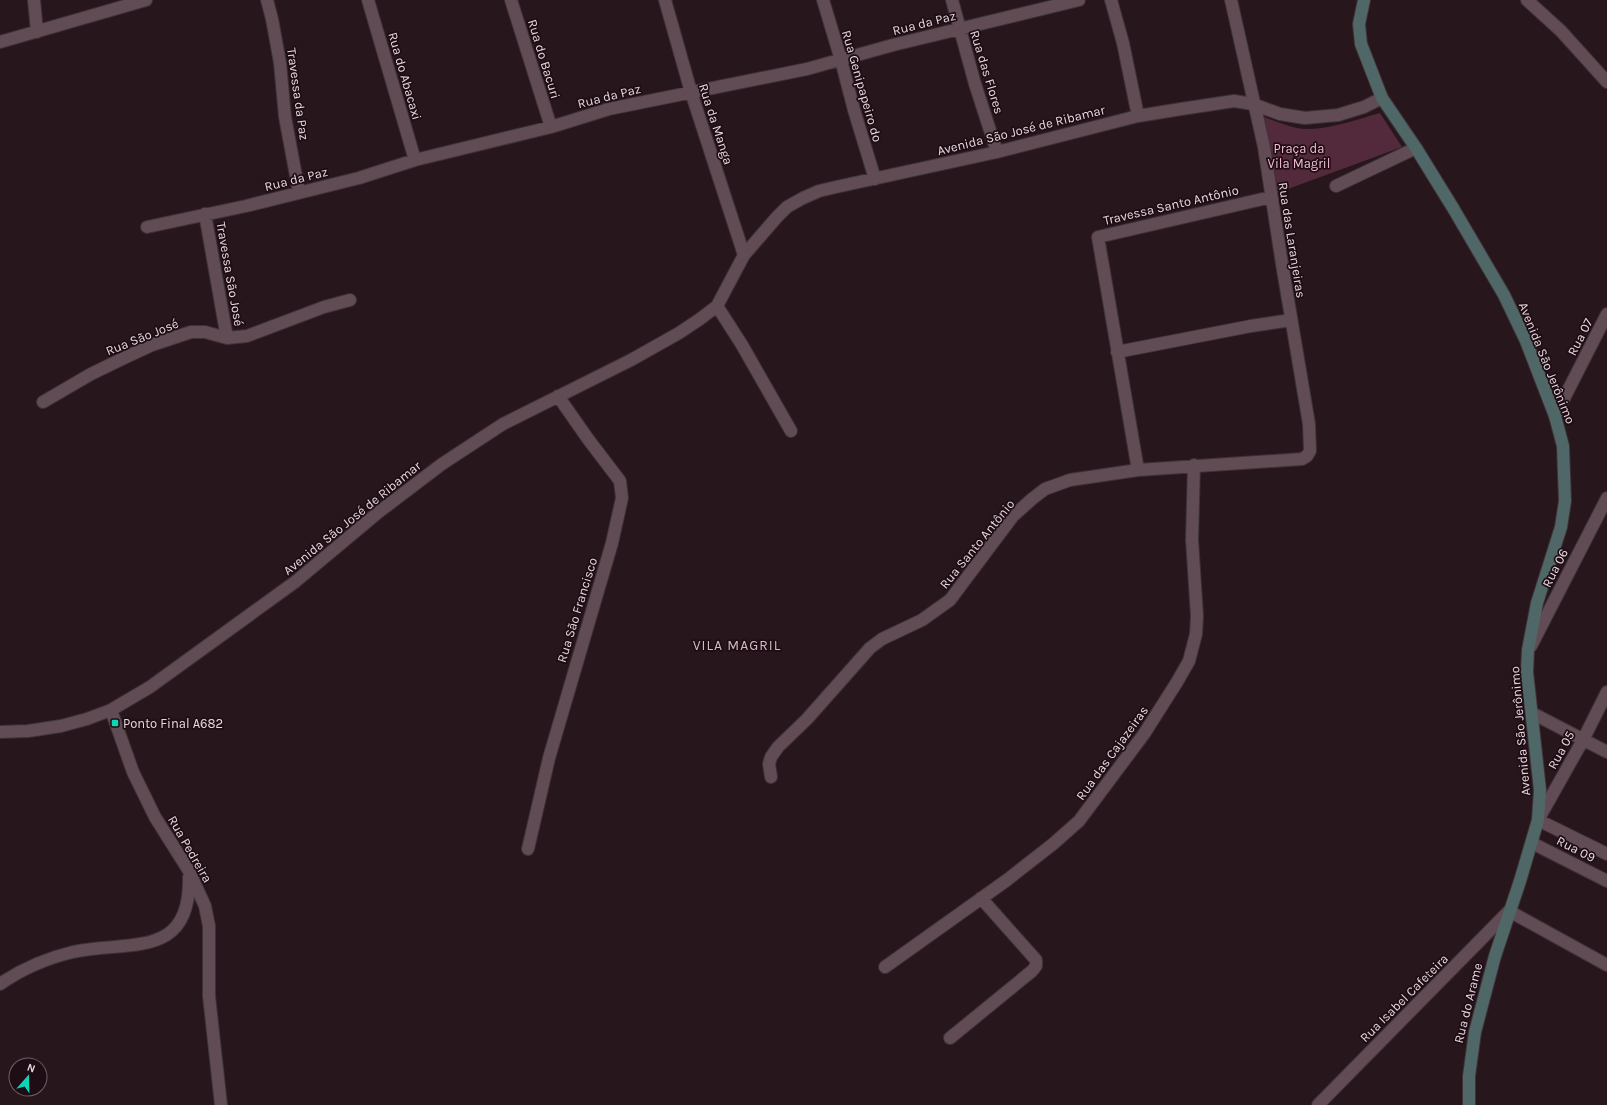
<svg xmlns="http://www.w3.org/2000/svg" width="1607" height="1105" viewBox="0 0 1607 1105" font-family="Karla,sans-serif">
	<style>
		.green { fill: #522a3b }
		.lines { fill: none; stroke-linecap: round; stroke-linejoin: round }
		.minor-casing { stroke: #3f3237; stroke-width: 14 }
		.tertiary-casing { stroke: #3f3237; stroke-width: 14 }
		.secondary-casing { stroke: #3f3237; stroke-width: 14 }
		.minor { stroke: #614b54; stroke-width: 12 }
		.tertiary { stroke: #614b54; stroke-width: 12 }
		.secondary { stroke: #4f6867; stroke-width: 12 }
		.poi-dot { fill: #0fd5b4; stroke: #1e0d14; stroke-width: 1.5 }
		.labels { text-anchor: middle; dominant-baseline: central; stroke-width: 3.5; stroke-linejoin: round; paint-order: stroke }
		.street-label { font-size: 13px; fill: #e6d8dd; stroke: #1e0d14 }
		.park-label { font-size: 13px; fill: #f8bbd3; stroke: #1e0d14 }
		.poi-label { font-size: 13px; fill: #e6d8dd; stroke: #1e0d14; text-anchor: start }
		.neighbourhood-label { font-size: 14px; letter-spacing: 1px; fill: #d4bac3; stroke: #1e0d14 }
	</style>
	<rect width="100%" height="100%" fill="#28161d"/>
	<!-- green -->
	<path class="green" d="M1380,113l22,34 -125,46 -13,-76c14,5 32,13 47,12 23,-1 47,-10 69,-16z"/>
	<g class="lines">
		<defs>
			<path id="minor" d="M34,0l3,32
				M267,0l5,19 8,44 5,54 14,75
				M368,0l47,160
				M511,0l40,127
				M665,0l26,92 53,163
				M823,0l18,60 13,50 21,69
				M952,0l23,84 22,68
				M1111,0l12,43 15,73
				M0,42l146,-42
				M1336,186l80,-38
				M205,214l22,124
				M147,227l99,-21 113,-28 56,-18 136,-33 58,-18 198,-40 86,-24 186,-45
				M717,306l25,39 49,86
				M1117,352l134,-26 40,-6
				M43,402l48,-28 33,-16 28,-13 39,-13h14l22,6 20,-2 77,-29 26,-7
				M1138,470l-40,-233 173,-40
				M1531,646l76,-148
				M1607,692l-24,48 -45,80 69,34
				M111,710l22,62 22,45 34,54 16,35 4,20v70l12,109
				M1532,713l75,39
				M0,732l28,-1 33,-5 26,-7 24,-9 39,-23 145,-105 85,-71 62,-47 61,-40 128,-64 48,-27 21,-14 17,-13 27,-51 33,-38 10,-10 16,-9 16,-7 17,-4 161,-35 141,-36 43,-7 53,-8 19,3 27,10 25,4 33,-3 26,-8 18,-9
				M771,777l-2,-13 2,-7 7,-10 29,-28 63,-71 12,-9 40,-19 28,-20 63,-84 19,-17 13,-10 25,-9 68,-10 164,-11 5,-3 3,-5 -1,-27 -27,-160 -18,-117 -33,-147
				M1532,843l75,38
				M528,849l21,-91 63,-215 10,-45 -2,-17 -32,-42 -30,-43
				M885,967l122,-87 46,-36 26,-23 65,-87 33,-52 12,-21 7,-27 1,-18 -5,-76 2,-75
				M0,984c22,-15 47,-26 73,-32 56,-12 118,8 116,-75
				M950,1038l82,-67 4,-5v-6l-55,-62
				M1318,1105l191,-194 98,54"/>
			<path id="tertiary" d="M1527,0l34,31 46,51
				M1555,416l52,-102"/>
			<path id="secondary" d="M1364,0l-5,24 2,20 21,54 34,50 37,60 51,87 22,46 29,75 8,30 2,55 -4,26 -24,76 -9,47 -1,22 13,118 -2,30 -18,61 -25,75 -20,76 -6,44v29"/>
		</defs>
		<!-- minor casing -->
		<use href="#minor" class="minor-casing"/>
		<!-- tertiary casing -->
		<use href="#tertiary" class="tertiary-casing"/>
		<!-- secondary casing -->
		<use href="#secondary" class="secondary-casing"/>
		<!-- minor -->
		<use href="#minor" class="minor"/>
		<!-- tertiary -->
		<use href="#tertiary" class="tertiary"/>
		<!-- secondary -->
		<use href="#secondary" class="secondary"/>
	</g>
	<!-- markers -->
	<rect class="poi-dot" x="111" y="719" width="8" height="8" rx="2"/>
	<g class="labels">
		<!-- street labels -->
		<g class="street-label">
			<text transform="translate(924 23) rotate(-14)">Rua da Paz</text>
			<text transform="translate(544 59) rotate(73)">Rua do Bacuri</text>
			<text transform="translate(987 72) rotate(73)">Rua das Flores</text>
			<text transform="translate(405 76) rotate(74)">Rua do Abacaxi</text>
			<text transform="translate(862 86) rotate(74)">Rua Genipapeiro do</text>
			<text transform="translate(298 94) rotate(82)">Travessa da Paz</text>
			<text transform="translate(609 96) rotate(-14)">Rua da Paz</text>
			<text transform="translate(716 124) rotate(72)">Rua da Manga</text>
			<text transform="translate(1021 130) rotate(-14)">Avenida São José de Ribamar</text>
			<text transform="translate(296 179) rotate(-14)">Rua da Paz</text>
			<text transform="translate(1171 205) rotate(-13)">Travessa Santo Antônio</text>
			<text transform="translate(1292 240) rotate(81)">Rua das Laranjeiras</text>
			<text transform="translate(230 274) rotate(80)">Travessa São José</text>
			<text transform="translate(142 337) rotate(-22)">Rua São José</text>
			<text transform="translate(1580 337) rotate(-63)">Rua 07</text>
			<text transform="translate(1547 363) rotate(68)">Avenida São Jerônimo</text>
			<text transform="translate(352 518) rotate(-39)">Avenida São José de Ribamar</text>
			<text transform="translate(977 544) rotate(-51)">Rua Santo Antônio</text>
			<text transform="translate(1555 568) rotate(-63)">Rua 06</text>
			<text transform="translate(577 610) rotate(-73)">Rua São Francisco</text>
			<text transform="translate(1520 731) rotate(-95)">Avenida São Jerônimo</text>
			<text transform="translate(1561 750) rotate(-61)">Rua 05</text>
			<text transform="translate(1112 753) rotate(-54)">Rua das Cajazeiras</text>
			<text transform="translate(190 849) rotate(60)">Rua Pedreira</text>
			<text transform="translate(1576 849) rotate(27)">Rua 09</text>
			<text transform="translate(1404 998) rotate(-45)">Rua Isabel Cafeteira</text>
			<text transform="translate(1468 1003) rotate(-76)">Rua do Arame</text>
		</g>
		<!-- park labels -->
		<g class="park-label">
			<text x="1299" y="148">Praça da<tspan x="1299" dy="15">Vila Magril</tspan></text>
		</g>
		<!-- poi labels -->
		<g class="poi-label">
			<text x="123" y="723">Ponto Final A682</text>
		</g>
		<!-- neighbourhood labels -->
		<g class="neighbourhood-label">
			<text x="737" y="645">VILA MAGRIL</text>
		</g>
	</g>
	<!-- north arrow -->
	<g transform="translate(28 1077) rotate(20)"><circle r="19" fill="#1e0d14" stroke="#6e5e64"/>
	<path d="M0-3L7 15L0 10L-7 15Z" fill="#0fd5b4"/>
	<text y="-6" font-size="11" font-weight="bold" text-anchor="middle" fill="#e6d8dd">N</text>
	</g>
</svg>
